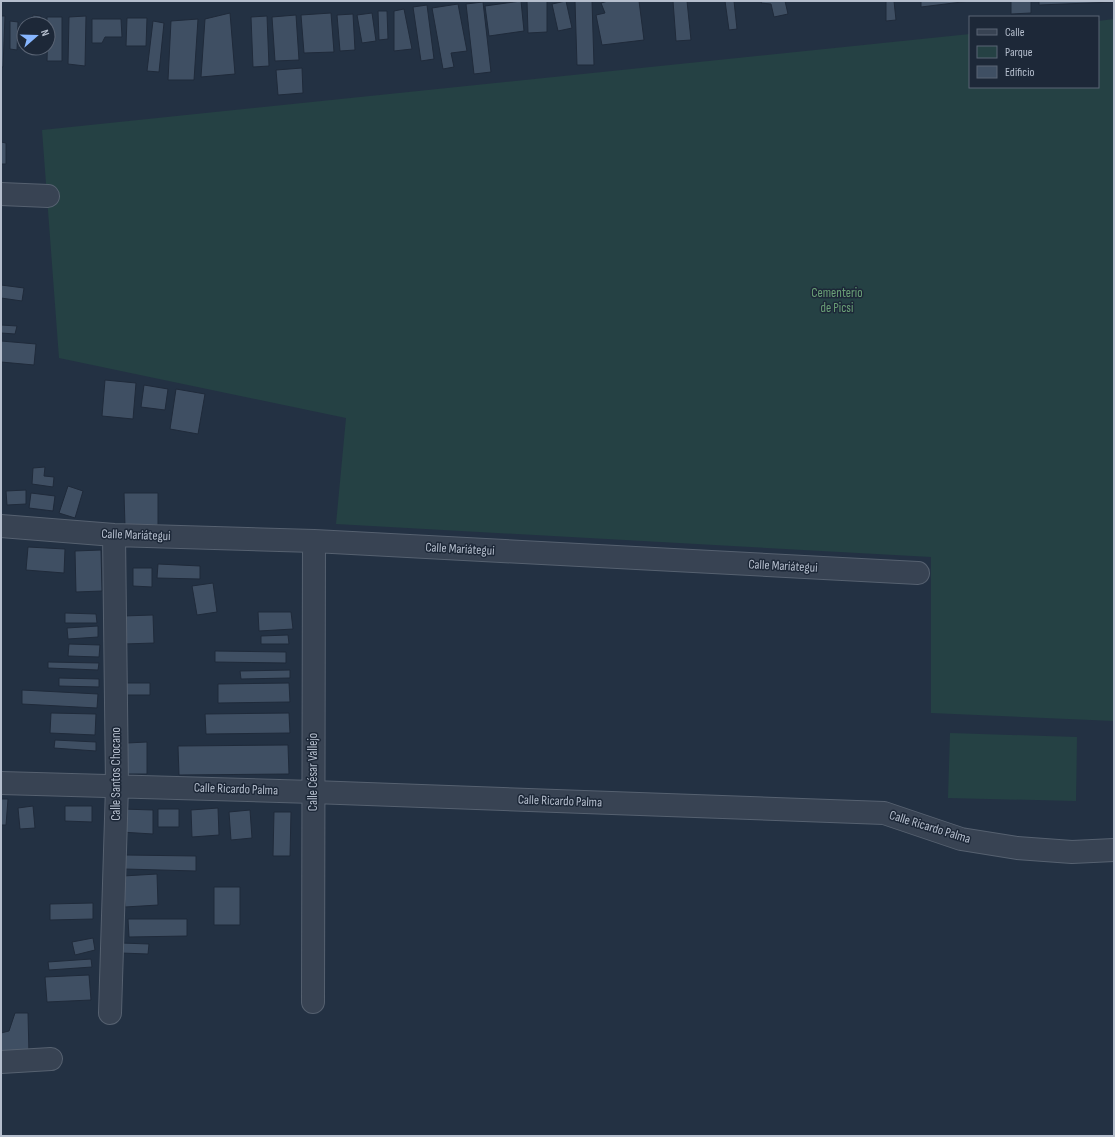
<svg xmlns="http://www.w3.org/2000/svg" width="1115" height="1137" viewBox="0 0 1115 1137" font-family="'Sofia Sans Condensed',sans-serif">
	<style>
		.green { fill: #254144 }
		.building { fill: #3f4f63; stroke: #1f2a3a }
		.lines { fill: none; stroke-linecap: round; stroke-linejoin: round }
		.minor-casing { stroke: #566170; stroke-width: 24 }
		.minor { stroke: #384353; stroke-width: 22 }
		.labels { text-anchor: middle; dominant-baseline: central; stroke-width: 3; stroke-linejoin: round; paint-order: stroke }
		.park-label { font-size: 13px; fill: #6aa076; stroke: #1d2838 }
		.street-label { font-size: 13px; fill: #b5becd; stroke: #1d2838 }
	</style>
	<rect width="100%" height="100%" fill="#233143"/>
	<!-- green -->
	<path class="green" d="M1114,19v702l-183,-8v-156l-595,-33 10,-106 -287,-60 -17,-228 928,-96v53h128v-66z
		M950,733l127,4 -1,64 -128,-3z"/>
	<!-- building -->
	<path class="building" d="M521,1l3,30 -35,5 -4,-30z
		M527,1h20v31l-19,1z
		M566,1l6,27 -14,3 -6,-27z
		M575,1h17l2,64h-17z
		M608,1h31l5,39 -42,5 -6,-30 9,-2 -4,-10z
		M673,1h14l4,39 -15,1z
		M725,1h9l3,28 -8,1z
		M762,1h23l3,13 -14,3 -3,-13 -10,-1z
		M886,1h8l2,19 -10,1z
		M921,1h49l-49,6z
		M1011,1h20v12l-20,1z
		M1039,1h75v1l-75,3z
		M483,2l8,70 -17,2 -8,-70z
		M458,4l9,47 -16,2 3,14 -11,2 -11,-61z
		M427,5l7,54 -13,2 -8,-54z
		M404,9l8,40 -18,2v-40z
		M378,11h9l1,28 -9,1z
		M230,13l5,61 -34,3 4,-58z
		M331,13l3,39 -30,1 -3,-38z
		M372,13l4,28 -14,2 -5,-28z
		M353,14l2,36 -15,1 -3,-36z
		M33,15l8,1 -1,8h-8z
		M296,15l3,45 -24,1 -3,-44z
		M1,16h4l-2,51h-2z
		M86,16l-1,50 -17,-2 1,-47z
		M267,16l2,50 -16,1 -2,-50z
		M47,17h15v44h-15l1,-37h-1z
		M127,18h20l-1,28h-20z
		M92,19h29l1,18h-17l-3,6h-10z
		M198,19l-4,61h-26l3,-59z
		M10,21l8,1 -1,28 -7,-1z
		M153,21l11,2 -5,49 -12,-1z
		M20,25h4v22h-6z
		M302,68l1,25 -25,2 -2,-25z
		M1,142l5,1v21h-5z
		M1,285l23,3 -2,13 -21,-3z
		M1,325l16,1 -2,8 -14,-1z
		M1,341l35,3 -2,21 -33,-3z
		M105,380l31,3 -3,36 -31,-3z
		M144,385l24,4 -3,21 -24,-3z
		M176,389l29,5 -7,40 -28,-5z
		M45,467l-1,9 10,1 -1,10 -21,-3 1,-16z
		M68,486l15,5 -8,27 -16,-5z
		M26,490v14l-19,1 -1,-14z
		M31,493l24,3 -2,15 -24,-3z
		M124,493h34v32l-33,1z
		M28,547l37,2 -1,24 -38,-3z
		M101,550l1,41 -26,1 -1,-41z
		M158,564l42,2v13l-43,-1z
		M133,568h19v19l-19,-1z
		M213,583l4,29 -20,3 -5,-29z
		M258,612h33l2,17 -34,2z
		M65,613l31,1 1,9h-32z
		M153,615l1,28 -30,1 -1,-28z
		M98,626v11l-30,2 -1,-11z
		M288,635l1,9h-28v-8z
		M69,644l31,1 -1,12 -31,-1z
		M215,651l71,1v11l-71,-1z
		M48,662l51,1 -1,7 -50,-2z
		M290,670v8l-49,1 -1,-8z
		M59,678l40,1v8l-40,-1z
		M124,683h26v12h-26z
		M289,683l1,19 -72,1v-19z
		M22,690l76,4 -1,14 -75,-4z
		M51,713l45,1 -1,21 -45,-2z
		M289,713l1,20 -84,1 -1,-20z
		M55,740l41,2v9l-42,-3z
		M147,742v32h-20v-31z
		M288,745l1,29 -110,1 -1,-29z
		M1,799h7l-2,26h-5z
		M33,806l2,22 -15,1 -2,-21z
		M65,806h27v16l-27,-1z
		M218,808l1,27 -27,2 -1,-27z
		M122,809l31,1v24l-32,-2z
		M158,809h21v18h-21z
		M250,810l2,28 -21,2 -2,-28z
		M274,812h17l-1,44h-17z
		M125,855l71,1v15l-71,-2z
		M157,874l1,31 -33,2 -2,-31z
		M214,887h26v38h-26z
		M93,903v16l-43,1v-16z
		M128,919h59v17l-58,1z
		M93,938l2,12 -20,5 -3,-13z
		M121,943l28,1 -1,10 -27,-1z
		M91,959l1,8 -43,3 -1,-8z
		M89,975l2,25 -44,2 -2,-25z
		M15,1013h13l1,42 -28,2v-24l8,-2z"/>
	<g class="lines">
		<defs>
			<path id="minor" d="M1,194l47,2
				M1,526l113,9 200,6 604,32
				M1,783l312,9 571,21 77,26 56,9 55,4 42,-2
				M313,1002l1,-461
				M110,1013l7,-227 -3,-251
				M1,1062l50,-3"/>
		</defs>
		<!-- minor casing -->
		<use href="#minor" class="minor-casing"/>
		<!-- minor -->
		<use href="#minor" class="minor"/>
	</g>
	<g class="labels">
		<!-- park labels -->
		<g class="park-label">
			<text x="837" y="293">Cementerio<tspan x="837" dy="15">de Picsi</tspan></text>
		</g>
		<!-- street labels -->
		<g class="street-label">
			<text transform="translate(136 535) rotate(2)">Calle Mariátegui</text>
			<text transform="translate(460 549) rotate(3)">Calle Mariátegui</text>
			<text transform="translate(783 566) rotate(3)">Calle Mariátegui</text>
			<text transform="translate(313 772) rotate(-90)">Calle César Vallejo</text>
			<text transform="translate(116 774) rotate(-90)">Calle Santos Chocano</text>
			<text transform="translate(236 789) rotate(2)">Calle Ricardo Palma</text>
			<text transform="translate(560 801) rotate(2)">Calle Ricardo Palma</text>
			<text transform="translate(930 827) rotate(17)">Calle Ricardo Palma</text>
		</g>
	</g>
	<!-- border -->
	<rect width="1115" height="1137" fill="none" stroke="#b5becd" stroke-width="4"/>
	<!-- legend -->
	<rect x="969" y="16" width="130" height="72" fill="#1d2838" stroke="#5a6474"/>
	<rect x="977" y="29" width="20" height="6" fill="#384353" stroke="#5a6474"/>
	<text x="1005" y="36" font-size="12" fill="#b5becd">Calle</text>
	<rect x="977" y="46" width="20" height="12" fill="#254144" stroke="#5a6474"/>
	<text x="1005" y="56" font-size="12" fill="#b5becd">Parque</text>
	<rect x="977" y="66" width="20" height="12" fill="#3f4f63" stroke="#5a6474"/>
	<text x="1005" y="76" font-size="12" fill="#b5becd">Edificio</text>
	<!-- north arrow -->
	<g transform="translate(36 36) rotate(70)"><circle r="19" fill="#1d2838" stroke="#5a6474"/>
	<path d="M0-3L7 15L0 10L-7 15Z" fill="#87b6ff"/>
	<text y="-6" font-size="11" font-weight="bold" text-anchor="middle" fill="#b5becd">N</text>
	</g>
</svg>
